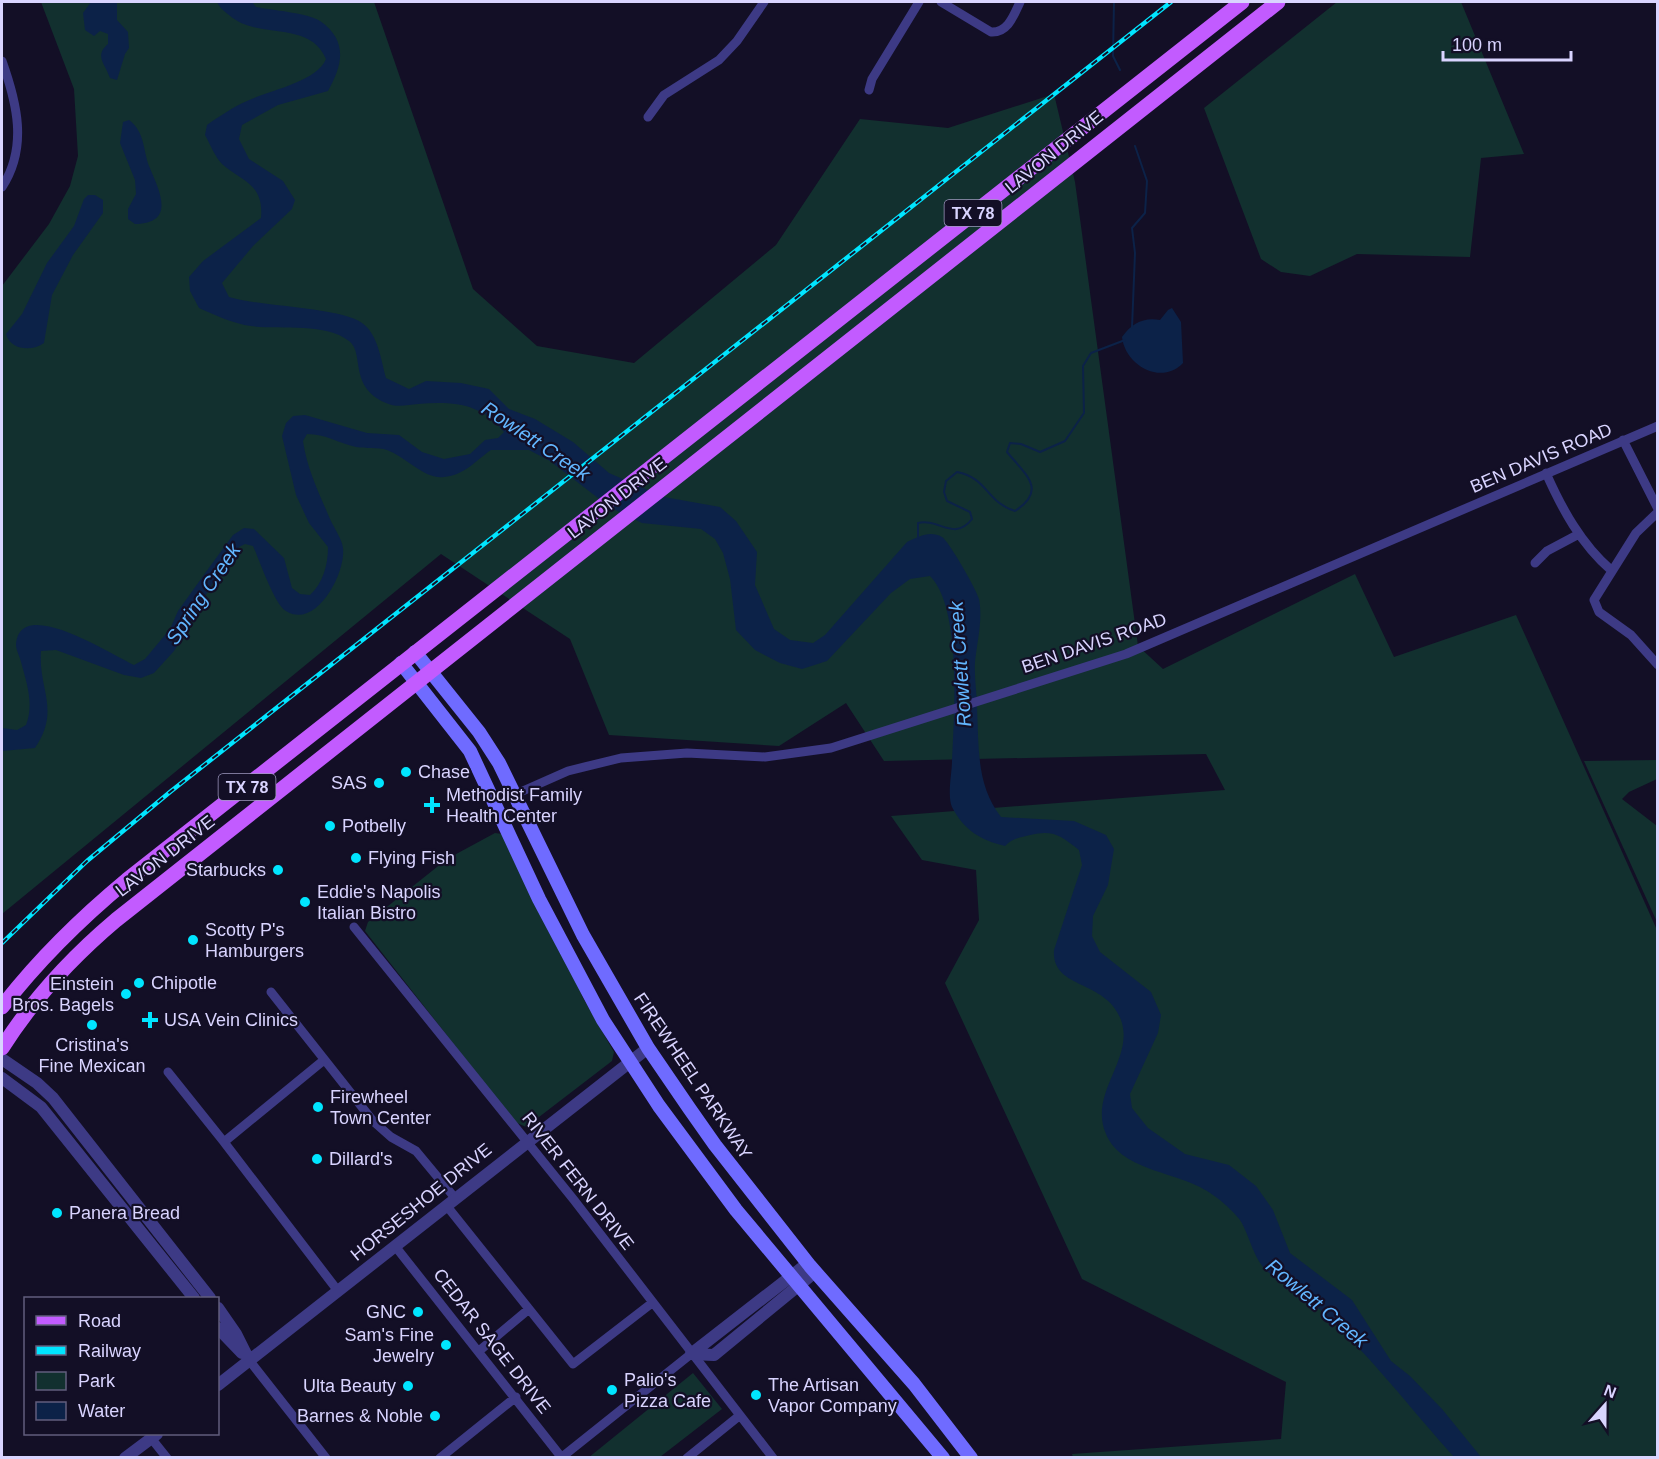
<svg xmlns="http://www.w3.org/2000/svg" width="1659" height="1459" viewBox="0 0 1659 1459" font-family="Helvetica,sans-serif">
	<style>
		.green { fill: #12302f }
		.water { fill: #0c2248 }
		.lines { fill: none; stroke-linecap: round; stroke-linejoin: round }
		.stream { stroke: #0c2248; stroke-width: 2 }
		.minor { stroke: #3d3a85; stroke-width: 9 }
		.tertiary { stroke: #3d3a85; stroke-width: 12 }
		.secondary { stroke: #6f6bff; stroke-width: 14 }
		.primary { stroke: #c25bff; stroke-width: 15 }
		.rail-casing { stroke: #00e5ff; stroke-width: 4.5 }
		.rail { stroke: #130f26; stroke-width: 2; stroke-dasharray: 7; stroke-linecap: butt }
		.poi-dot { fill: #00e5ff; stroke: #130f26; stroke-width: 2 }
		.labels { text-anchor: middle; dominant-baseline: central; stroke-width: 4.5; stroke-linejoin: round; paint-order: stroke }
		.shield { fill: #130f26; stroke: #9e99be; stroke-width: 1.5 }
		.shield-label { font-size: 16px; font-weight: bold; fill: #d9d4ff }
		.street-label { font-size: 18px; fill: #d9d4ff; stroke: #130f26 }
		.poi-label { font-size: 18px; fill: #d9d4ff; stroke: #130f26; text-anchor: start }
		.water-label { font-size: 20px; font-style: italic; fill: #62b6ff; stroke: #130f26 }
	</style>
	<rect width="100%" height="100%" fill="#130f26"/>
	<!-- green -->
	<path class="green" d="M41,2h333l99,287 64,57 97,17 142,-118 84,-126 88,9 106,-34 21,88 63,464 25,23 192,-95 39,83 122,-42 141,315v527h-584l-1,-3 209,-15 5,-57 -204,-103 -137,-296 34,-63 -3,-50 -54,-10 -31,-44 334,-26 -19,-36 -322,7 -38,-58 -67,43 -170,-11 -39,-96 -129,-85 -439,360v-628l47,-62 21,-38 8,-30 -4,-67z
		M1337,2h124l63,152 -43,4 -11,99 -113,-3 -47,22 -29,-4 -20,-13 -57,-151z
		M1657,760v19l-28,13 -7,7 35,27v96l-73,-161z
		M495,833l7,1 67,130 14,34 31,54 -2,9 -86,66 -11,-5 -150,-191 3,-9 79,-63z
		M693,1373l29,36 -62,48 -72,1z"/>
	<!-- water -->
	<path class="water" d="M91,2h26v18l11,12 1,16 -4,6 -8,26 -7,-2c-5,-15 -16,-22 -2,-34v-10l-8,-3 -6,5 -9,-6 -2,-17z
		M217,2h35l4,5c15,3 52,6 64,14 29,20 22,45 8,70l-50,14 -36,20 -3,14 10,20 34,22 12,19 -3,9 -39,37 -31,37 7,14c33,10 110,10 133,26 16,11 19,37 24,55l23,11 17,-8 35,2 28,6 20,20 26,10 38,23 36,31 55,24 56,10 16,14 21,31 -2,33 19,44 16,11 23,3 12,-8 82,-93c11,-5 23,-12 35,-5 6,3 35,53 37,62 4,21 -2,43 -4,63 -1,15 2,31 2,46 2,39 -1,77 24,109l73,4 32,14 8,14 -6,36 -15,31 -1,20 8,16 51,40 10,23 -3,18 -28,61 2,14 16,20 37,26 44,11 27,21 17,24 17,43 62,47 39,61 19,15 32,33 39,48h-27c-45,-50 -87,-106 -138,-151 -14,-14 -33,-22 -48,-34 -15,-13 -18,-36 -28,-52 -6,-8 -18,-19 -27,-25 -31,-24 -91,-22 -107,-61 -18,-41 29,-75 15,-114 -15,-41 -70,-30 -67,-70l28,-85 -3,-15c-20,-16 -27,-21 -53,-14 -9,2 -14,3 -21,10 -25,-6 -41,-16 -53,-39 -5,-12 0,-34 0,-46 2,-45 10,-153 -22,-185l-20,3 -19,14 -64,68 -25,8 -22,-6 -25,-13 -19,-20 -6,-51 -7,-26 -8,-14 -14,-10 -59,-6 -31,-15 -61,-47 -21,-11h-38c-16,11 -26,25 -47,27 -19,3 -38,-20 -57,-27 -9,-3 -21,-1 -31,-3 -18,-4 -30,-13 -49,-13l-4,7c4,28 16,52 27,78 4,9 12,20 13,29 3,25 -27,82 -57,63 -12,-7 -26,-50 -33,-65l-8,-2 -6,3 -25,34 -40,70 -20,22 -13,5 -17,-3 -68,-25 -15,1c-3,39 20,58 -6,97l-33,3v-23l15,2 9,-5c8,-21 1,-41 -5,-63 -1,-5 -5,-12 -5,-17 3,-51 97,11 118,20l11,-6 25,-30 8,-18 33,-46 22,-30 11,-7 10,1 30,29 8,30 8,6 10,1c13,-12 18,-30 18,-48l-19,-24 -13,-28 -14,-59 4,-13 7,-7 12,-1 62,18 32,2 23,17 22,7 26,-5 15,-14 13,-2 6,-6c-22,-29 -52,-31 -86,-28 -10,1 -22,4 -32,-1 -38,-16 -21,-50 -37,-62 -23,-19 -70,-11 -98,-15 -17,-2 -36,-11 -52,-18l-9,-17 -1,-14 14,-16 58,-43c3,-35 -19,-36 -39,-54 -7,-7 -12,-20 -17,-29l2,-10c10,-7 29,-20 40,-24 20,-10 70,-19 79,-42 -17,-40 -68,-18 -97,-44 -5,-4 -10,-8 -12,-13z
		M129,120c16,12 14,30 20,46 10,24 28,57 -14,58l-7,-5v-10l8,-15 -1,-14 -15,-37 3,-21z
		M88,195h7l8,5v13l-30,42 -21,40 -8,48c-12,9 -34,7 -38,-9l16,-20 25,-51 27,-37 10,-27z
		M1172,308l9,14 2,41c-22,23 -58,2 -61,-26 10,-14 22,-20 38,-17l8,-10z"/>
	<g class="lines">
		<!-- stream -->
		<path class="stream" d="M1114,2l-1,54 7,14
			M1132,328l3,-75 -3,-25 13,-15 2,-32 -12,-35
			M918,538v-15c21,-5 36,19 54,-4l-2,-7 -23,-11 -3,-9 2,-11 11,-9c31,6 29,30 58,39 33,-21 10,-37 -8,-59l3,-9 11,1 19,8 25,-11 19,-28 -1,-47 8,-13 34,-13
			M1656,1458l2,-9"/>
		<!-- minor -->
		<path class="minor" d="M941,2l50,30c17,1 23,-17 29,-30
			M2,61c15,42 26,86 0,126
			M869,90l3,-11 47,-77
			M648,117l16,-22 55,-35 18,-19 27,-39
			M1623,440l35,69
			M1546,473c16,36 35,71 65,97
			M1658,512l-22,21 -42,67 5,12 32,23 27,30
			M1535,563l12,-12 32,-17
			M516,794l52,-23 53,-13 66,-5 78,4 66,-9 295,-94 532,-228
			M354,927l220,273 199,258
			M271,992l102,129 18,16 25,14 39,47
			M168,1072l56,70 100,-82
			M224,1142l114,149
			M446,1205l127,159 79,-61
			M395,1246l167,212
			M479,1351l50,-42
			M249,1360l77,98
			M151,1438l16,20
			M562,1457l129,-103
			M440,1458l76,-61
			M687,1458l52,-42"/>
		<!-- tertiary -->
		<path class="tertiary" d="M2,1059l35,24 16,15 157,200
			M2,1078l39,29 153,191
			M218,1308l18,26 13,26
			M218,1328l24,25
			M691,1354l23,1 101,-83
			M691,1354l117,-91
			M218,1385l430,-337
			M125,1458l32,-24"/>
		<!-- secondary -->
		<path class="secondary" d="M415,652l64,80 20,31 84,172 65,113 41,60 26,37 95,121 104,118 57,74
			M401,663l69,88 69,148 27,51 37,70 56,86 77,104 207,248"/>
		<!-- primary -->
		<path class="primary" d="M2,1007c37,-48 78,-88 125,-127l1115,-878
			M2,1048c31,-49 69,-90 114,-128l1162,-918"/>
		<defs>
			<path id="rail" d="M2,943l85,-82 83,-69 1001,-790"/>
		</defs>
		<!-- rail casing -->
		<use href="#rail" class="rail-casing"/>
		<!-- rail -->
		<use href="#rail" class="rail"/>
	</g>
	<!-- markers -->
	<g class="poi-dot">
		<circle cx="406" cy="772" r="6"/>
		<circle cx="379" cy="783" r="6"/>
		<path d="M429 796h6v6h6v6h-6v6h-6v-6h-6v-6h6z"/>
		<circle cx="330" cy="826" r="6"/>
		<circle cx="356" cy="858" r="6"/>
		<circle cx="278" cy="870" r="6"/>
		<circle cx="305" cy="902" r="6"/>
		<circle cx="193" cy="940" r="6"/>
		<circle cx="139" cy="983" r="6"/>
		<circle cx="126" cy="994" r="6"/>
		<path d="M147 1011h6v6h6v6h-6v6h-6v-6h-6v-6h6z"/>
		<circle cx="92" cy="1025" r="6"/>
		<circle cx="318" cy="1107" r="6"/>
		<circle cx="317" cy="1159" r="6"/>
		<circle cx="57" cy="1213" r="6"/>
		<circle cx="418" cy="1312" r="6"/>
		<circle cx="446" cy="1345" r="6"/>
		<circle cx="408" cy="1386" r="6"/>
		<circle cx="612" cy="1390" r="6"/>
		<circle cx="756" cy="1395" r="6"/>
		<circle cx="435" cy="1416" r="6"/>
	</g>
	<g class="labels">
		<!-- shield labels -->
		<g class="shield">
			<rect x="944.5" y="200" width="57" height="26" rx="4.5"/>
			<rect x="218.5" y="774" width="57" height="26" rx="4.5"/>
		</g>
		<g class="shield-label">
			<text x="973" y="213">TX 78</text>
			<text x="247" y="787">TX 78</text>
		</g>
		<!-- street labels -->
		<g class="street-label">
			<text transform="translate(1054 152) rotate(-39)">LAVON DRIVE</text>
			<text transform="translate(1541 458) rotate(-23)">BEN DAVIS ROAD</text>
			<text transform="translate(617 498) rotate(-38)">LAVON DRIVE</text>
			<text transform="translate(1094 643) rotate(-19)">BEN DAVIS ROAD</text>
			<text transform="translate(165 856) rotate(-38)">LAVON DRIVE</text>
			<text transform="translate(693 1076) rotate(56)">FIREWHEEL PARKWAY</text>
			<text transform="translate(578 1181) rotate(52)">RIVER FERN DRIVE</text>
			<text transform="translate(421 1202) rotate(-39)">HORSESHOE DRIVE</text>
			<text transform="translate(492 1341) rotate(52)">CEDAR SAGE DRIVE</text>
		</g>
		<!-- poi labels -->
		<g class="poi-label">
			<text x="418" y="772">Chase</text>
			<text x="367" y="783" text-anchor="end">SAS</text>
			<text x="446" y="795">Methodist Family<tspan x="446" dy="21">Health Center</tspan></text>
			<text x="342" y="826">Potbelly</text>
			<text x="368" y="858">Flying Fish</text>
			<text x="266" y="870" text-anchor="end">Starbucks</text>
			<text x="317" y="892">Eddie's Napolis<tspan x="317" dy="21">Italian Bistro</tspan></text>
			<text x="205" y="930">Scotty P's<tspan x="205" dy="21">Hamburgers</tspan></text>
			<text x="151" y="983">Chipotle</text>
			<text x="114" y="984" text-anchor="end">Einstein<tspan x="114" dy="21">Bros. Bagels</tspan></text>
			<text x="164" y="1020">USA Vein Clinics</text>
			<text x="92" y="1045" text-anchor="middle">Cristina's<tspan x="92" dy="21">Fine Mexican</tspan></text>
			<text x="330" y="1097">Firewheel<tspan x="330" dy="21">Town Center</tspan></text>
			<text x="329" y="1159">Dillard's</text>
			<text x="69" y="1213">Panera Bread</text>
			<text x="406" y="1312" text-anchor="end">GNC</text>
			<text x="434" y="1335" text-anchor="end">Sam's Fine<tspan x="434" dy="21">Jewelry</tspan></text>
			<text x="624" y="1380">Palio's<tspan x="624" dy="21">Pizza Cafe</tspan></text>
			<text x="768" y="1385">The Artisan<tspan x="768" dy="21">Vapor Company</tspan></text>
			<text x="396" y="1386" text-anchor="end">Ulta Beauty</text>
			<text x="423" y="1416" text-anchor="end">Barnes &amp; Noble</text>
		</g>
		<!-- water labels -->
		<g class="water-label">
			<text transform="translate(536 441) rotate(34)">Rowlett Creek</text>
			<text transform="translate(203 594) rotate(-56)">Spring Creek</text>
			<text transform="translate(960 664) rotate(-94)">Rowlett Creek</text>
			<text transform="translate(1317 1303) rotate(40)">Rowlett Creek</text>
		</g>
	</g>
	<!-- border -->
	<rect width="1659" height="1459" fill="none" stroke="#d9d4ff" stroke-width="6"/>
	<!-- legend -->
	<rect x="24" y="1297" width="195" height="138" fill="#130f26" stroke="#625e7d" stroke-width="1.5"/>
	<rect x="36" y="1316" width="30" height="9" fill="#c25bff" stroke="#625e7d" stroke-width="1.5"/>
	<text x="78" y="1327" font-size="18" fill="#d9d4ff">Road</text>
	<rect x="36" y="1346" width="30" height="9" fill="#00e5ff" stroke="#625e7d" stroke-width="1.5"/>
	<text x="78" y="1357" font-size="18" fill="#d9d4ff">Railway</text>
	<rect x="36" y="1372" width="30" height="18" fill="#12302f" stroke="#625e7d" stroke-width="1.5"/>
	<text x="78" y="1387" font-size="18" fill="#d9d4ff">Park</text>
	<rect x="36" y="1402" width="30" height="18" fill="#0c2248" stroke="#625e7d" stroke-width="1.5"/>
	<text x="78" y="1417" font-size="18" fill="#d9d4ff">Water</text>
	<!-- north arrow -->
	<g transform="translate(1605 1405) rotate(21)" stroke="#130f26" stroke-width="4.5" paint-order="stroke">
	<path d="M0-4.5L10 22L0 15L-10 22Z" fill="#d9d4ff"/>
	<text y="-9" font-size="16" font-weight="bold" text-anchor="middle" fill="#d9d4ff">N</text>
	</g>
	<!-- scale -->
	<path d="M1443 51v9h128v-9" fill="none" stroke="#d9d4ff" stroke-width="3"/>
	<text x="1452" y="51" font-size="18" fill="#d9d4ff" stroke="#130f26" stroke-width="4.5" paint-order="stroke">100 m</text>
</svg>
